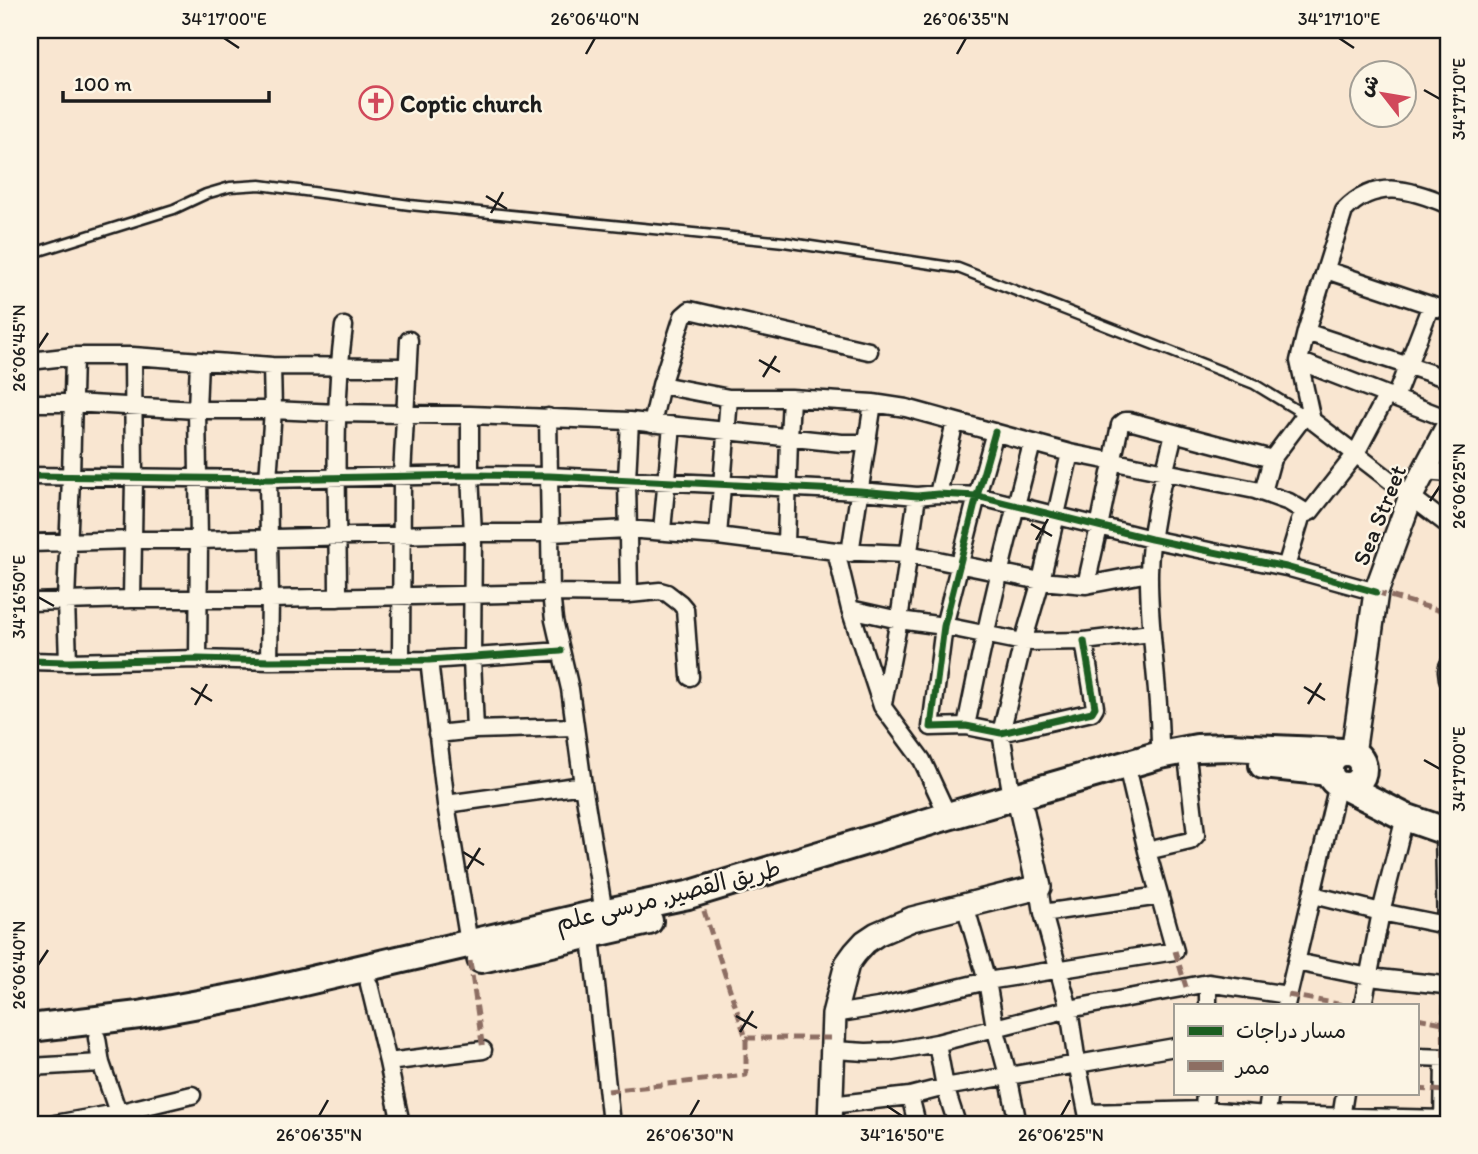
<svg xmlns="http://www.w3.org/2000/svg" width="1478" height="1154" viewBox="0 0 1478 1154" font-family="Itim,'Playpen Sans Arabic',sans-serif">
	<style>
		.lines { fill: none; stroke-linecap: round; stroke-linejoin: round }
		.lane-casing { stroke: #1c1c1c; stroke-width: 13 }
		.street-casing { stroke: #1c1c1c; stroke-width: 21 }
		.secondary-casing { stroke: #1c1c1c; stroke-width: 28 }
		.primary-casing { stroke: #1c1c1c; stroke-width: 32 }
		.lane { stroke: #fcf5e5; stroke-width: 8 }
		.street { stroke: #fcf5e5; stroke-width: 16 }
		.secondary { stroke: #fcf5e5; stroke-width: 23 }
		.primary { stroke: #fcf5e5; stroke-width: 26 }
		.quiet { stroke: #8d6e63; stroke-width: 5; stroke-dasharray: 10 5; stroke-linecap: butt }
		.cycleway-casing { stroke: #fcf5e5; stroke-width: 11 }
		.cycleway { stroke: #1b5e20; stroke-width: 7 }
		.ticks { fill: none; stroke: #1c1c1c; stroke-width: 2.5 }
		.labels { text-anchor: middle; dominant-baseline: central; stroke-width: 5; stroke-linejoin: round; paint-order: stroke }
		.poi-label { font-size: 24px; font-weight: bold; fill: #1c1c1c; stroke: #fcf5e5; text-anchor: start }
		.street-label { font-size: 24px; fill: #1c1c1c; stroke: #fcf5e5 }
		.neatline { fill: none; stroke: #1c1c1c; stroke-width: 2.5 }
		.ticks-label { font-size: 18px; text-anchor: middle; fill: #1c1c1c }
	</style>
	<rect width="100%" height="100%" fill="#f9e6d1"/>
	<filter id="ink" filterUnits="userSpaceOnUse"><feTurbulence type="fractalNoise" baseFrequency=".0143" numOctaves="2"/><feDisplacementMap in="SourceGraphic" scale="14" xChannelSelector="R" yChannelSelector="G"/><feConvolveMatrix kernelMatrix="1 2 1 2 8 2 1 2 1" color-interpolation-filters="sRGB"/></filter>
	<g filter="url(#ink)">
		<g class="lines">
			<defs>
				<path id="lane" d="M30,254l144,-45 32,-15 24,-7 30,-2 150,20 374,37 174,26 296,116 51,31"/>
				<path id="street" d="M1326,270l122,41
					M1306,332l142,47
					M30,361l44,-5h59l139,10 135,1
					M1299,361l149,58
					M661,385l68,13h62l82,5 33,5 164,45 185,37 34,12 18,11 4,-2 44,-56 32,-60
					M1395,398l36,-93
					M30,403h42l125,7h76l64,3 133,2 160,6 212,22h25
					M470,415v60l3,58 -1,125 3,72 99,-3
					M548,417l3,176 3,27 16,69 13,96 21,128
					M1312,421l-13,-60 7,-29 38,-121c31,-33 67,-22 104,-6
					M652,424l9,-39 22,-69 7,-6 179,41
					M995,432l-18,64 -33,130 -13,101 35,-1 35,7 91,-21 3,-5 -11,-66
					M1425,471l23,2
					M30,476l238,3 202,-4 79,1 311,15 57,5 21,-2 39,2 174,43 135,28 90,25
					M1263,492l9,-33 33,-44 143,110
					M938,494l17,-72
					M662,530l10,-104
					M718,536l11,-138
					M30,543l102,-3h67l274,-7h78l76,-4 91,7 118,15 14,58 32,97 40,54 26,56
					M786,544l3,-106 2,-40
					M836,551l72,3 133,27 45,4 13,-58 21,-102 5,-4h4l143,38
					M850,553l23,-150
					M1286,567l17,-56
					M1086,585l63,-12
					M629,594l-2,-115 3,-58
					M338,598c0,-91 -6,-182 6,-272
					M132,599l2,-121 -1,-122
					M30,602l102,-3h138l281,-6 78,1 31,-3 7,2 13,10 5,6 5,68
					M850,609l49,11 45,6 79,16 61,-1 67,-8
					M198,659l1,-119 -2,-130 2,-49
					M401,660l1,-184 7,-136
					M429,660l17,144 23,139
					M30,661l38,1 130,-3 71,2 160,-1 132,-9
					M269,661l1,-62 -2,-120 5,-69 -1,-44
					M68,662l-2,-61 5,-124 3,-121
					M1448,666l-1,5 1,8
					M883,704l16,-84 18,-124
					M966,726c19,-95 41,-189 66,-282
					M437,734l38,-4
					M1160,755c1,-61 -12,-122 -11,-183 1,-47 14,-93 25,-139
					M1012,797l-11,-64 22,-91 18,-61 29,-128
					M446,804l137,-19
					M1444,830l2,104
					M1147,851l43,-10 6,-6 -8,-70
					M1039,887l4,26 26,96 8,54 12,59
					M1313,895l68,17 64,13
					M965,905l22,76 8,46 13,48 10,49
					M1043,913l117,-17
					M590,928l21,196
					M1296,962l73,15 75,8
					M369,984l19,78 13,62
					M1208,1005v-22l80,12
					M1286,1005l52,-221
					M1363,1005l18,-93 24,-95
					M834,1014l44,-7 109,-26 188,-30 -28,-100 -17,-72
					M97,1038l4,25 21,61
					M937,1043l8,44 12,37
					M834,1050l32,2 26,-1 45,-8 132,-34 139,-26
					M1417,1057l31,1
					M388,1062l95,-12
					M30,1067l71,-4
					M910,1096l7,28
					M830,1105l80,-9 35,-9 230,-40
					M1088,1113l117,-3 62,5 181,4
					M55,1124l62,-11 75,-18
					M1203,1124l2,-31
					M1265,1124l5,-31
					M1340,1124l5,-31
					M1443,1124l1,-66"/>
				<path id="secondary" d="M1353,754l23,-162 35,-96 37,-70
					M830,1124l4,-110 13,-50 8,-11 10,-11 12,-8 35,-15 127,-32 -17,-75"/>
				<path id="primary" d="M1329 769a17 17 0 1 1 34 0a17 17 0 1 1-34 0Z
					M1263,765l66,7
					M1344,786l61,31 43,15
					M481,959l168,-38
					M30,1028l109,-13 108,-20 341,-79 100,-21 260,-79 212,-61 37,-7 32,-1 114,5"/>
			</defs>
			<!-- lane casing -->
			<use href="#lane" class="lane-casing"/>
			<!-- street casing -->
			<use href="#street" class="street-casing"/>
			<!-- secondary casing -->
			<use href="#secondary" class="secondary-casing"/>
			<!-- primary casing -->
			<use href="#primary" class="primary-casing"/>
			<!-- lane -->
			<use href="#lane" class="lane"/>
			<!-- street -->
			<use href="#street" class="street"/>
			<!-- secondary -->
			<use href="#secondary" class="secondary"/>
			<!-- primary -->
			<use href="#primary" class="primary"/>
			<!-- quiet -->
			<path class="quiet" d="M1376,592l72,21
				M1175,951l11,36
				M470,961l13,89
				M1288,995l56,10
				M1417,1018l26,5
				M746,1038h88
				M1444,1058l-1,-35 2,-27 -1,-40 2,-22
				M1417,1089l27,2
				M608,1091l138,-16v-37l-43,-130"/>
			<defs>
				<path id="cycleway" d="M995,432l-18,64 -33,130 -13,101 35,-1 35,7 91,-21 3,-5 -11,-66
					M30,476l238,3 202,-4 79,1 311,15 57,5 21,-2 39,2 174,43 135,28 90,25
					M30,661l38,1 130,-3 71,2 160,-1 132,-9"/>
			</defs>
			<!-- cycleway casing -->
			<use href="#cycleway" class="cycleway-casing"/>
			<!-- cycleway -->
			<use href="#cycleway" class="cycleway"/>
		</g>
	</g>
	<!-- ticks -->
	<path class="ticks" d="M224,38l15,10M1339,38l15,10M586,54l9,-16M957,54l9,-16M1424,90l16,9M486,196l21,13M491,213l12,-21M38,348l10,-15M759,360l21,12M763,377l13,-21M1430,501l10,-15M1031,524l21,12M1036,540l12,-21M38,597l16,9M1304,687l21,13M191,688l21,13M1308,704l13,-21M195,705l12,-21M1424,760l16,9M463,852l21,13M467,869l13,-21M38,965l10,-15M736,1016l21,12M740,1032l13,-21M887,1106l15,10M319,1116l9,-16M690,1116l9,-16M1061,1116l9,-16"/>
	<!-- icons -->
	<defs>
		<symbol id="church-ring" viewBox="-11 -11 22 22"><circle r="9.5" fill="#fcf5e5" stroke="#d1495b" stroke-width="1.5"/><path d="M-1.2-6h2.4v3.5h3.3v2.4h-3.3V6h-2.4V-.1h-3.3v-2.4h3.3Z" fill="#d1495b"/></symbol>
	</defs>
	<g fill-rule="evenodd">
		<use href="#church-ring" x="357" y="84" width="38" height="38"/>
	</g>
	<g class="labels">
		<!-- poi labels -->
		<g class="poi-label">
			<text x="400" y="103">Coptic church</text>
		</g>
		<!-- street labels -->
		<g class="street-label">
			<text transform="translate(1379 515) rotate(-68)">Sea Street</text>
			<text transform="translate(668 895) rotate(-14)">طريق القصير, مرسى علم</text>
		</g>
	</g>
	<!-- margin -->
	<rect width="1478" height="1154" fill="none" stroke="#fcf5e5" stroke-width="77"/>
	<!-- legend -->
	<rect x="1174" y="1004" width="245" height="91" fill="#fcf5e5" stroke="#a29e95" stroke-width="2"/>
	<rect x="1188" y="1026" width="35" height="10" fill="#1b5e20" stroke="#a29e95" stroke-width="2"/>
	<text x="1236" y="1038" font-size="21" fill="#1c1c1c">مسار دراجات</text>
	<rect x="1188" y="1061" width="35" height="10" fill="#8d6e63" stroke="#a29e95" stroke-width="2"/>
	<text x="1236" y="1074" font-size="21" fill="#1c1c1c">ممر</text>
	<!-- north arrow -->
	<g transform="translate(1383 94) rotate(301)"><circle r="33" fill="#fcf5e5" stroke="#a29e95" stroke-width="2"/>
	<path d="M0-5L12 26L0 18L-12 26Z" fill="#d1495b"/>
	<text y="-10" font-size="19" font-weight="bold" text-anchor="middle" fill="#1c1c1c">ش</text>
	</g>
	<!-- scale -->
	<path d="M63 91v10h206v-10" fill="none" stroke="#1c1c1c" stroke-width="3.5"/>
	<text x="74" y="91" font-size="21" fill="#1c1c1c" stroke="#fcf5e5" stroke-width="5" paint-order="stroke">100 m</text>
	<rect x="38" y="38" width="1402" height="1078" class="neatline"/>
	<g class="ticks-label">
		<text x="224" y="25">34°17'00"E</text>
		<text x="595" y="25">26°06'40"N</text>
		<text x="966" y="25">26°06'35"N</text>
		<text x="1339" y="25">34°17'10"E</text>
		<text transform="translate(1459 99) rotate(-90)" y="6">34°17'10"E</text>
		<text transform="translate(19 348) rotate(-90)" y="6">26°06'45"N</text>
		<text transform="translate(1459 486) rotate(-90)" y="6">26°06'25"N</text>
		<text transform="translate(19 597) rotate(-90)" y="6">34°16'50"E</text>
		<text transform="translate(1459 769) rotate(-90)" y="6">34°17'00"E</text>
		<text transform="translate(19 965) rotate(-90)" y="6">26°06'40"N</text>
		<text x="319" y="1141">26°06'35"N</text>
		<text x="690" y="1141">26°06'30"N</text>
		<text x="902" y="1141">34°16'50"E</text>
		<text x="1061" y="1141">26°06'25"N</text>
	</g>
</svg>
